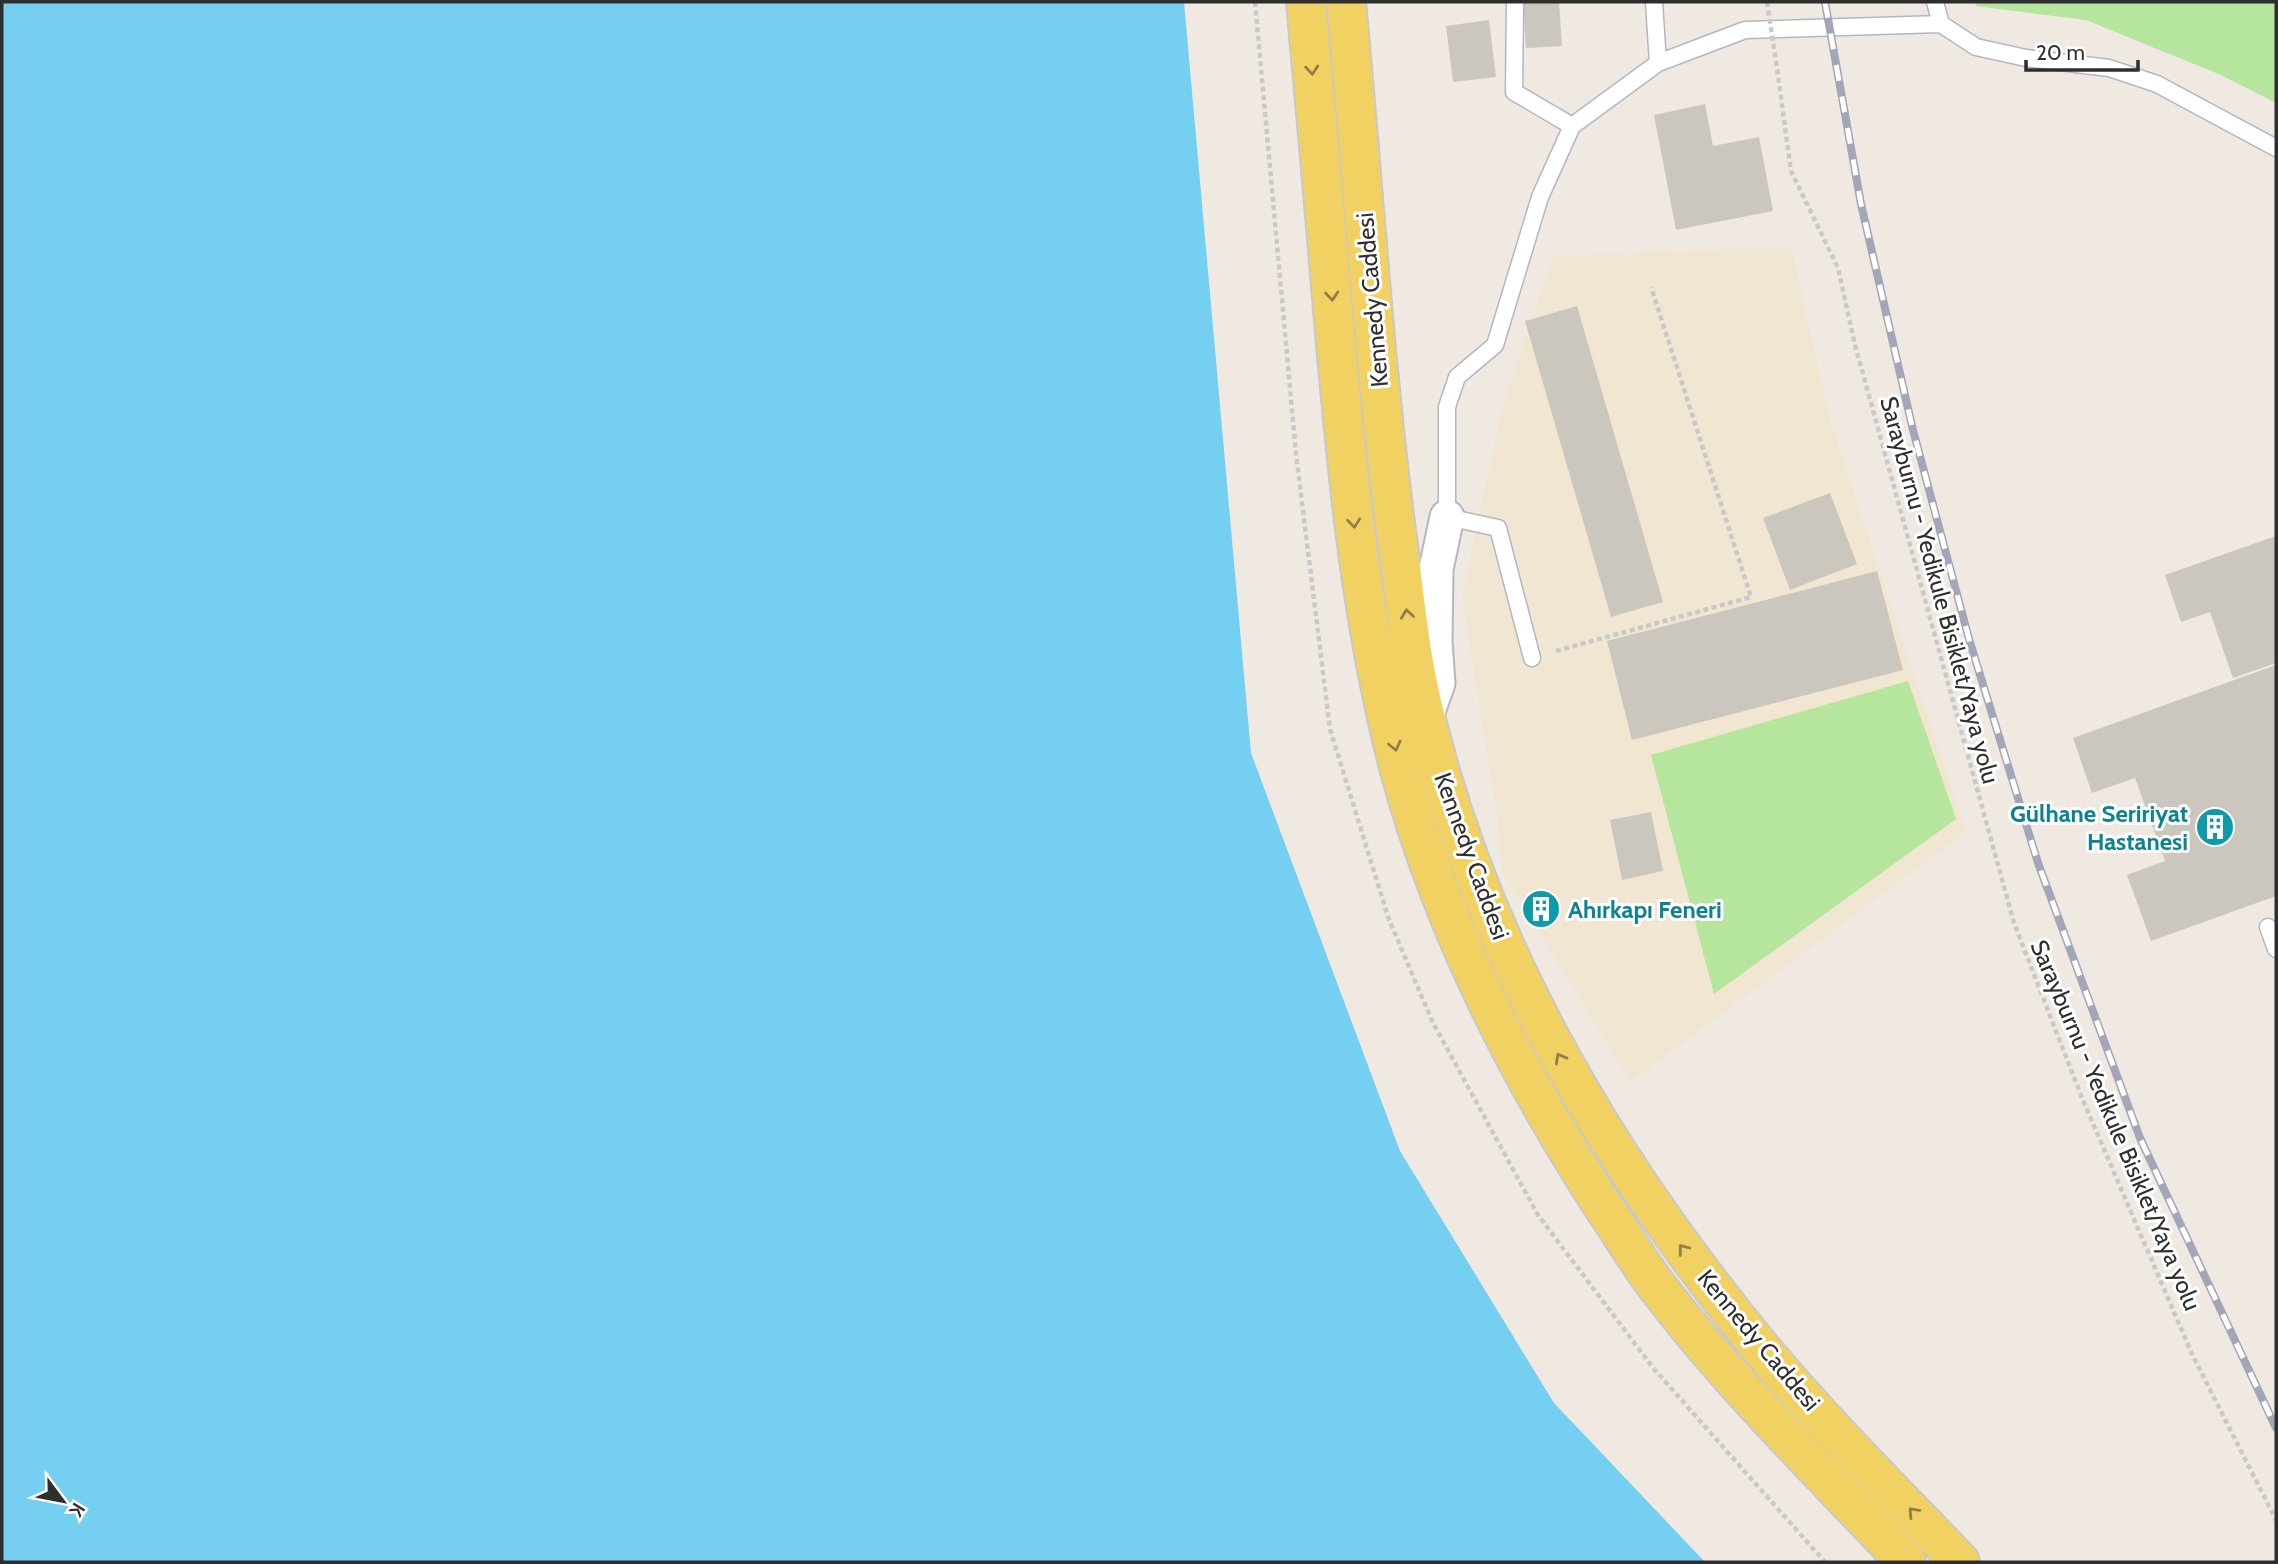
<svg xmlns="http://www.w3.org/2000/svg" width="2278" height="1564" viewBox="0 0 2278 1564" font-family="Cabin,sans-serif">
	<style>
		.education { fill: #f0e6d1 }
		.green { fill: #b6e59e }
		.water { fill: #75cff0 }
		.building { fill: #cbc7bf }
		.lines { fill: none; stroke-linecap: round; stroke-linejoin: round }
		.lane-casing { stroke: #b4b7c1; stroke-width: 19 }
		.street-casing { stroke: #b4b7c1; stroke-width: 37 }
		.primary-casing { stroke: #c9c9c9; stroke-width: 42 }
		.path { stroke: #c9c9c9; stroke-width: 4.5; stroke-dasharray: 5 3.5; stroke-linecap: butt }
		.lane { stroke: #fff; stroke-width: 16 }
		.street { stroke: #fff; stroke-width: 33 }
		.primary { stroke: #f2d163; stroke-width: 38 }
		.rail-casing { stroke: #a3a6b8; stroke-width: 8 }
		.rail { stroke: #fff; stroke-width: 5; stroke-dasharray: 16; stroke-linecap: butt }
		.path-bridge { stroke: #c9c9c9; stroke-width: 4.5; stroke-dasharray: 5 3.5; stroke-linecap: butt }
		.oneway { stroke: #908048 }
		.labels { text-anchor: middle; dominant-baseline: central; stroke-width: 6; stroke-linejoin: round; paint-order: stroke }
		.street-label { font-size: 24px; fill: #2e2e2e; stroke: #fff }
		.culture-label { font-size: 24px; font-weight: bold; fill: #0d838f; stroke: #fff; text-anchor: end }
	</style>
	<rect width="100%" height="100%" fill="#efe9e1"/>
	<!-- education -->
	<path class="education" d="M1791,247l39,172 136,413 -336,250 -128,-210 -4,-50 -36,-226 42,-196 49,-144z"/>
	<!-- green -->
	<path class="green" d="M1975,2h301v101l-55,-28 -135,-55 -110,-14z
		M1908,681l48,138 -242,175 -63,-239z"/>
	<!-- water -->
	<path class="water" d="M2,2h1182l67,751 149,398 154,252 151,159h-1703z"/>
	<!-- building -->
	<path class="building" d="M1523,2h36l3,44 -36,2z
		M1489,20l7,57 -43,5 -7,-56z
		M1705,104l8,42 46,-9 14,74 -97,19 -22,-115z
		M1577,306l86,296 -52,15 -86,-296z
		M1830,493l27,71 -67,26 -27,-72z
		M2276,536v127l-43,15 -23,-66 -29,10 -16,-47z
		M1877,571l26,99 -271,70 -25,-99z
		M2276,665v231l-125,45 -24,-66 38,-14 -30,-83 -43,15 -19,-55z
		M1651,812l12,59 -41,9 -12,-60z
		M1530 911a11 11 0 1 1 22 0a11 11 0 1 1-22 0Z"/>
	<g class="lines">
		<defs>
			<path id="lane" d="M1515,2l-1,90 58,34
				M1654,2l4,61
				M1935,2l6,22 35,23 50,11 83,10 48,16 119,64
				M1532,658l-34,-130 -51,-11v-110l10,-30 38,-32 45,-148 32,-71 86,-63 87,-33 196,-6
				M2268,927l8,22"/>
			<path id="street" d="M1426,717l12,-34 -3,-41 1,-73 11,-52"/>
			<path id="primary" d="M1306,2c10,106 19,213 28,319 13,150 27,300 65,446 42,157 116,303 204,439 18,26 34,54 53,79 75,99 165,187 250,277
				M1346,2c17,176 27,353 50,529 8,54 12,110 24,163 55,247 184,465 344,658 61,73 130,141 196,210"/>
		</defs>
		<!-- lane casing -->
		<use href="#lane" class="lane-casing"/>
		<!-- street casing -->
		<use href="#street" class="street-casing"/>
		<!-- primary casing -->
		<use href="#primary" class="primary-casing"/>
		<!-- path -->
		<path class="path" d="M1255,2l41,452 34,275 58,188 44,104 106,194 116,154 171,193
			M1776,61l15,110 47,97 17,77 159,578 68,175 110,256 84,166
			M1556,651l195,-54 -100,-310"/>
		<!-- lane -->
		<use href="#lane" class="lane"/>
		<!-- street -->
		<use href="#street" class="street"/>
		<!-- primary -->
		<use href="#primary" class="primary"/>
		<defs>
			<path id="rail" d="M1825,2l36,202 52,226 56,209 69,224 102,275 136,290"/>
		</defs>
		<!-- rail casing -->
		<use href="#rail" class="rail-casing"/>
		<!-- rail -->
		<use href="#rail" class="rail"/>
		<!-- path-bridge -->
		<path class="path-bridge" d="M1767,2l9,59"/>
	</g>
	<!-- one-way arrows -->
	<defs><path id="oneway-chevron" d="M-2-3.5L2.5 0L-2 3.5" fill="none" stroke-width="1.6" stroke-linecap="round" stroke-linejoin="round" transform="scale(1.75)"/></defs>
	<g class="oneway">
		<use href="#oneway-chevron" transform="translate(1312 70) rotate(85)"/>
		<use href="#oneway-chevron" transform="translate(1332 296) rotate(85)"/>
		<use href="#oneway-chevron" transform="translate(1354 523) rotate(84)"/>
		<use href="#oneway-chevron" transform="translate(1407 614) rotate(-98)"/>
		<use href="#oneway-chevron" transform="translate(1395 746) rotate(77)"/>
		<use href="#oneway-chevron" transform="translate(1560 1058) rotate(-119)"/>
		<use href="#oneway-chevron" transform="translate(1683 1249) rotate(-128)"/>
		<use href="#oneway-chevron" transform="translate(1913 1512) rotate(-133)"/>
	</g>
	<!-- icons -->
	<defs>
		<symbol id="building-disc" viewBox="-11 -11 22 22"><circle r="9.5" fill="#0f9aa8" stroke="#fff"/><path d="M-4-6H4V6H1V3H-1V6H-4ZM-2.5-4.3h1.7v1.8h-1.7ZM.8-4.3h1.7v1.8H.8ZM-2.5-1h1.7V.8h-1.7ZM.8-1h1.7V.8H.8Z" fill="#fff"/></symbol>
	</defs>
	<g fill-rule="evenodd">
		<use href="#building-disc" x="2193" y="805" width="44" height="44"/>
		<use href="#building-disc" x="1519" y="887" width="44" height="44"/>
	</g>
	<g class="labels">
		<!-- street labels -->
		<g class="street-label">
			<text transform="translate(1372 300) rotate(-95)">Kennedy Caddesi</text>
			<text transform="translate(1940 590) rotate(75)">Sarayburnu - Yedikule Bisiklet/Yaya yolu</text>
			<text transform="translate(1472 856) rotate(70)">Kennedy Caddesi</text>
			<text transform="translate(2116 1125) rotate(67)">Sarayburnu - Yedikule Bisiklet/Yaya yolu</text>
			<text transform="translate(1759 1340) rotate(50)">Kennedy Caddesi</text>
		</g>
		<!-- culture labels -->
		<g class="culture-label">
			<text x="2188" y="813">Gülhane Seririyat<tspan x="2188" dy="28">Hastanesi</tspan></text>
			<text x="1568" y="909" text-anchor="start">Ahırkapı Feneri</text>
		</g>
	</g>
	<!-- border -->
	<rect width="2278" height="1564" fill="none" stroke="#2e2e2e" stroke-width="7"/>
	<!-- north arrow -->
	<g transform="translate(63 1501) rotate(122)" stroke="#ffffff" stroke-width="5" paint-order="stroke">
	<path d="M0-5L12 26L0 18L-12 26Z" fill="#2e2e2e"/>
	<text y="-10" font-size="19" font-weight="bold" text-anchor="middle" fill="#2e2e2e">K</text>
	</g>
	<!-- scale -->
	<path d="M2026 60v10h112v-10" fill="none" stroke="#2e2e2e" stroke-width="3.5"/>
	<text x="2036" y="60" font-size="21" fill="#2e2e2e" stroke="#ffffff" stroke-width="5" paint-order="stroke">20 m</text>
</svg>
